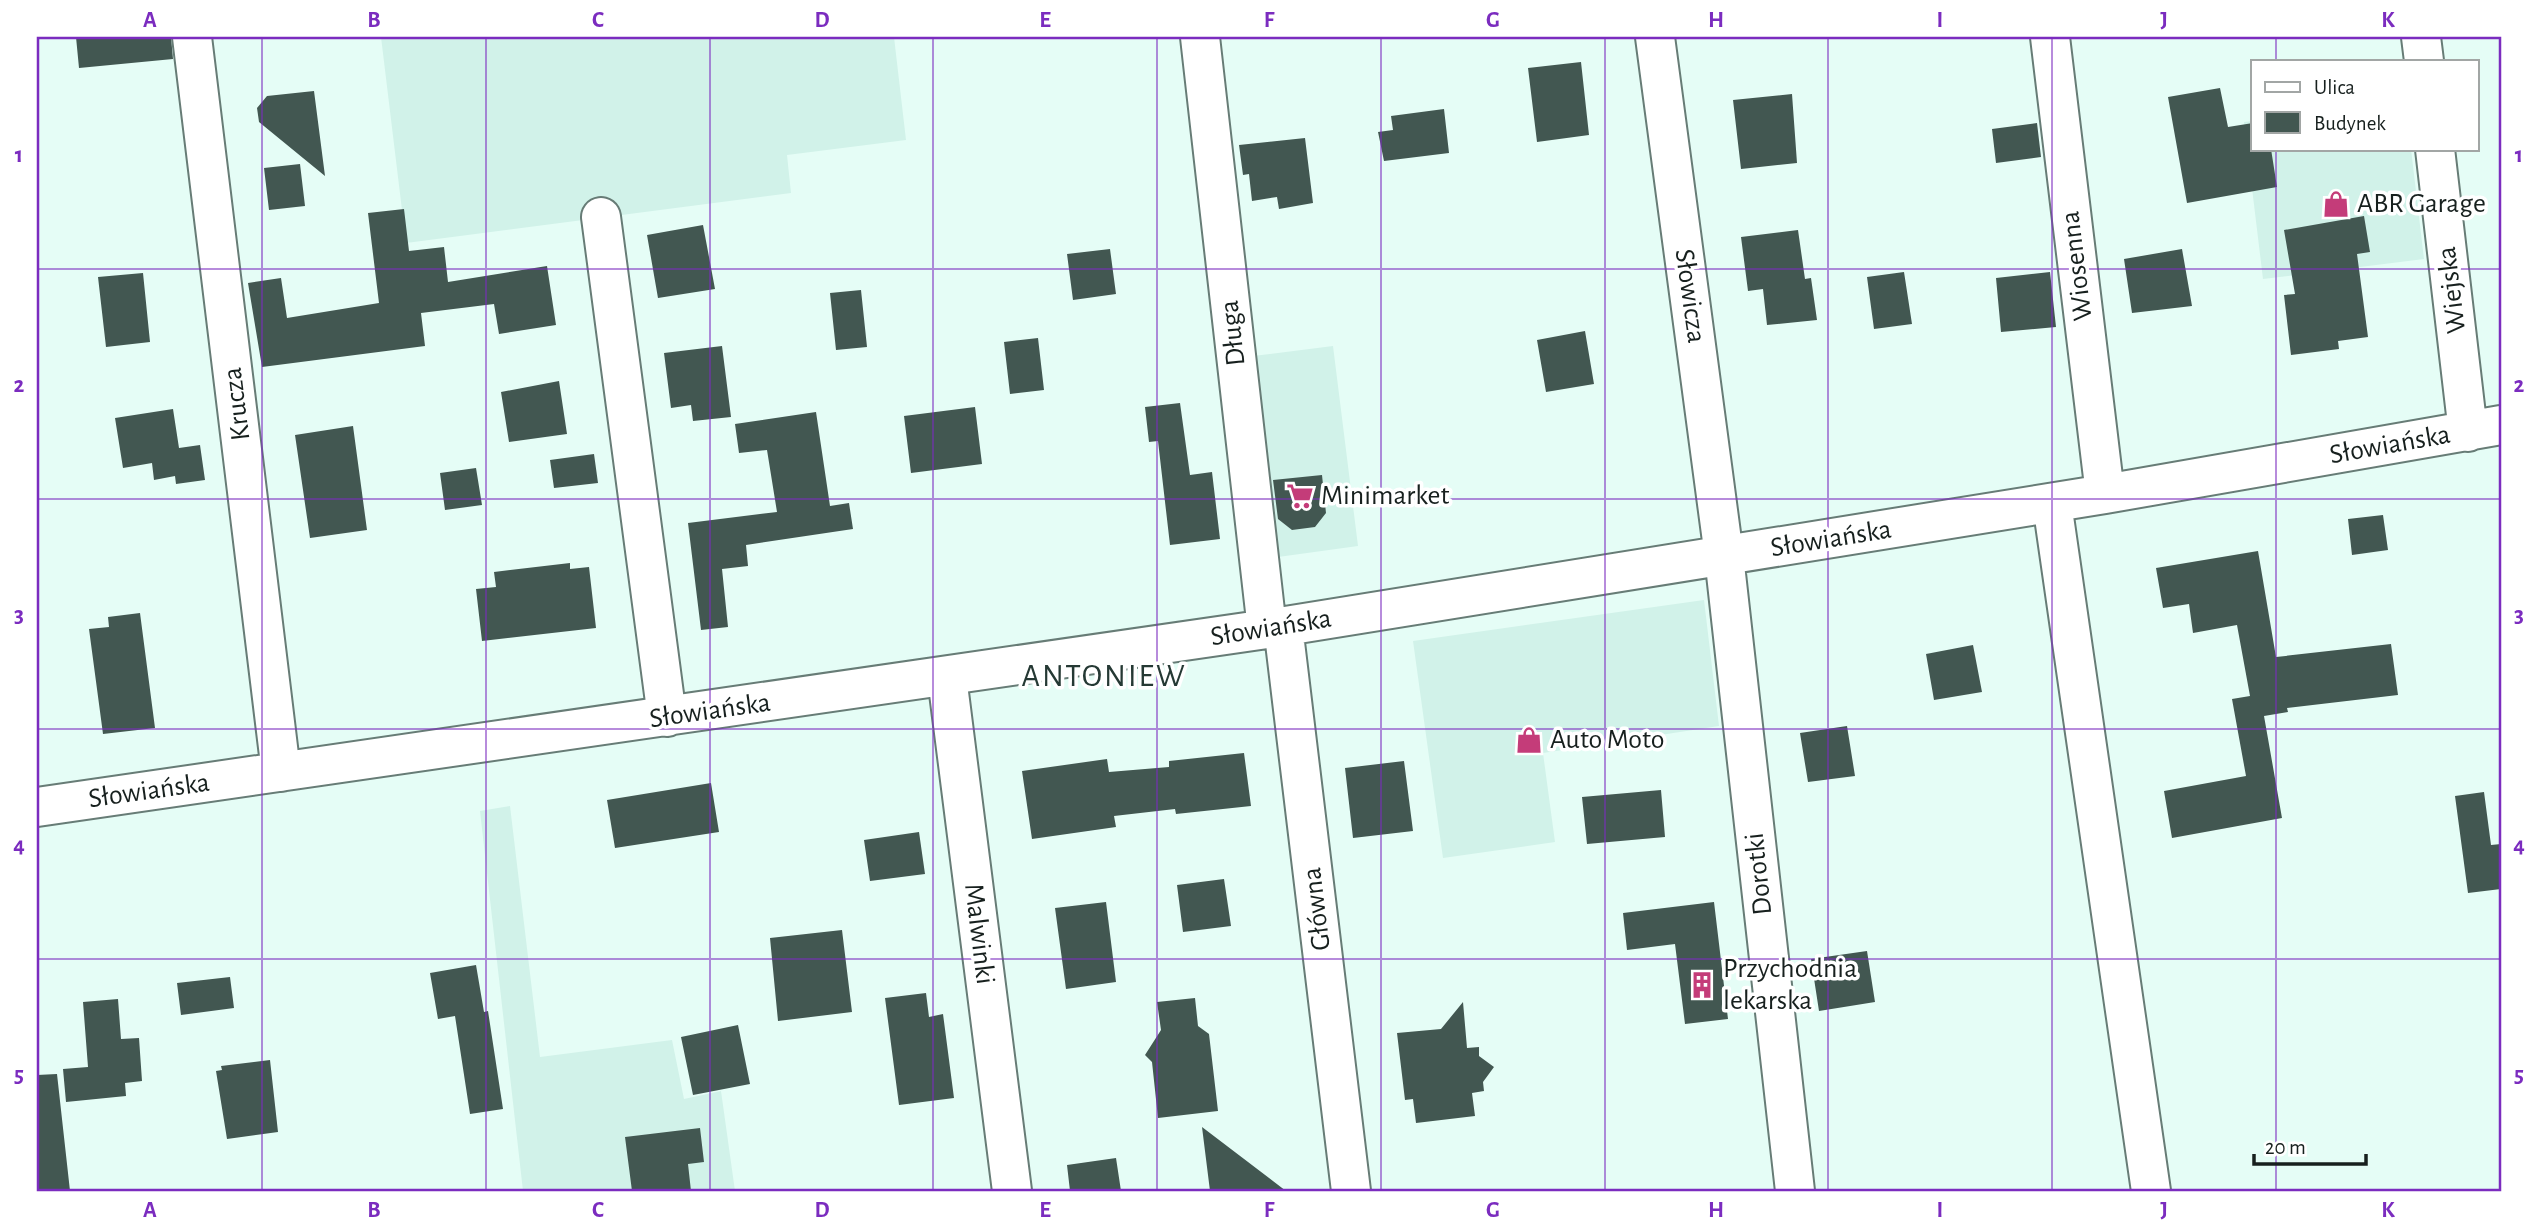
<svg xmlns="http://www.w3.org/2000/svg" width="2538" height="1228" viewBox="0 0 2538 1228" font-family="'Alegreya Sans',sans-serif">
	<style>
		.built { fill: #d1f2e9 }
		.building { fill: #425751 }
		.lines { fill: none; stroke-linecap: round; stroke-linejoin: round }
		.minor-casing { stroke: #677c76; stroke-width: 42 }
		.minor { stroke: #fff; stroke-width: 38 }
		.grid { fill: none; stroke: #7b2cbf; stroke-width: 2; stroke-opacity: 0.55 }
		.labels { text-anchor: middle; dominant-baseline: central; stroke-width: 7; stroke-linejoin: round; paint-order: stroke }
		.poi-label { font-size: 28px; fill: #17201e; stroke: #fff; text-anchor: start }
		.street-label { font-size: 28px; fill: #17201e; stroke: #fff }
		.quarter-label { font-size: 32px; letter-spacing: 2px; fill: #253934; stroke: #fff }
		.neatline { fill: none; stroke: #7b2cbf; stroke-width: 2.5 }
		.grid-label { font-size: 23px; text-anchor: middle; font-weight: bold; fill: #7b2cbf }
	</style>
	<rect width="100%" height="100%" fill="#e5fdf6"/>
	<!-- built -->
	<path class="built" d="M381,37h513l12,103 -119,15 4,38 -385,50z
		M2253,121v28h158l13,110 -161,20 -19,-157z
		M1333,346l25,200 -80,11 -25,-201z
		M1704,600l15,126 -176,27 12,89 -112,16 -30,-217z
		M510,806l30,251 132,-17 12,59 37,-8 14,100h-212l-43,-380z"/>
	<!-- building -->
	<path class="building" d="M76,37h95l2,22 -94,9z
		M1581,62l8,73 -52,7 -9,-74z
		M2220,88l8,39 25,-4v26h18l6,38 -90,16 -19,-106z
		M314,91l11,85 -66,-54 -2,-14 10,-12z
		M1792,94l5,69 -56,6 -8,-69z
		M1444,109l5,44 -65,8 -6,-29 15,-2 -2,-14z
		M2037,123l4,34 -45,6 -4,-34z
		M1305,138l8,65 -34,6 -2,-12 -25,4 -3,-27 -6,1 -4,-30z
		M300,164l5,42 -36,4 -5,-42z
		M404,209l5,42 35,-4 4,35 99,-16 9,59 -57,9 -5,-30 -73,9 4,33 -163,21 -14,-84 33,-5 6,40 92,-15 -11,-90z
		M2364,216l6,36 -13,2 11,83 -30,4 1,8 -48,6 -7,-60 11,-1 -11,-64z
		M703,225l12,64 -57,9 -11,-63z
		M1798,230l7,49 6,-1 6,42 -50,5 -4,-36 -15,2 -7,-54z
		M1110,249l6,45 -43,6 -6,-46z
		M2182,249l10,57 -60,7 -8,-54z
		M1904,272l8,52 -38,5 -7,-52z
		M2050,272l6,55 -55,5 -5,-54z
		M143,273l7,69 -44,5 -8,-70z
		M861,290l6,57 -31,3 -6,-57z
		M1585,331l9,53 -48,8 -9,-52z
		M1038,338l6,52 -34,4 -6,-52z
		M722,346l9,71 -38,4 -2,-16 -20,3 -7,-55z
		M559,381l8,53 -58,8 -8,-50z
		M1180,403l10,72 22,-3 8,67 -50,6 -12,-104 -9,1 -4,-35z
		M975,407l7,57 -71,9 -7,-57z
		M173,409l6,39 21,-3 5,35 -29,4 -1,-8 -21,4 -2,-17 -29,5 -8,-50z
		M816,412l14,94 19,-3 4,26 -107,16 2,21 -26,3 6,58 -27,3 -13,-107 89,-11 -10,-62 -28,3 -4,-29z
		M353,426l14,104 -57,8 -15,-103z
		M594,454l4,29 -44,5 -4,-28z
		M476,468l6,37 -37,5 -5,-37z
		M1322,475l4,38 -11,14 -23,3 -14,-11 -5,-39z
		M2383,515l5,35 -36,5 -4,-36z
		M2258,551l18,106 115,-13 7,51 -111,13 1,4 -24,4 18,102 -110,20 -8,-47 82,-15 -14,-77 18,-3 -13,-71 -44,8 -4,-29 -26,4 -7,-40z
		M570,563v6l19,-2 7,61 -114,13 -6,-52 20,-2 -2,-15z
		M140,613l15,115 -52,6 -14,-105 20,-2 -1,-10z
		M1973,645l9,47 -48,8 -8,-46z
		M1847,726l8,50 -47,6 -8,-49z
		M1244,753l7,53 -75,8 -1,-5 -61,7 2,11 -84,12 -10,-68 85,-12 2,13 60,-5v-6z
		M1404,761l9,70 -60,7 -8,-70z
		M711,783l8,49 -104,16 -8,-48z
		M1661,790l4,47 -78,7 -5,-47z
		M2484,792l7,53 10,-1v45l-33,4 -13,-97z
		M919,832l6,42 -55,7 -6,-41z
		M1224,879l7,47 -48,6 -6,-47z
		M1106,902l10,80 -50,7 -11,-81z
		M1714,902l14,117 -43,5 -10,-80 -48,6 -4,-37z
		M842,930l10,82 -74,9 -8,-83z
		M1867,951l8,51 -56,9 -8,-52z
		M476,965l8,47 4,-1 15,98 -33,5 -15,-98 -17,3 -8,-46z
		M230,977l4,31 -53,7 -4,-32z
		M926,993l3,24 14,-3 11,84 -55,7 -14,-107z
		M1195,998l3,28 11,8 9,77 -60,7 -6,-56 -7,-7 16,-25 -4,-28z
		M118,999l3,40 18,-1 3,43 -17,2 1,13 -60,6 -3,-33 25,-2 -5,-65z
		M1463,1002l4,46 12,-1v9l15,11 -11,15 1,9 -12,2 3,23 -59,7 -3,-24 -8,1 -8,-67 44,-4z
		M738,1025l12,59 -57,11 -12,-58z
		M270,1060l8,72 -51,7 -11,-68 6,-1 -1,-4z
		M57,1074l13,117h-33v-116z
		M1202,1127l84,64h-76z
		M700,1128l4,34 -16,2 3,27h-59l-7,-54z
		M1116,1158l5,33h-51l-3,-26z"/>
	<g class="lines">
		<defs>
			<path id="minor" d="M192,37l89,735
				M1200,37l67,592
				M1655,37l69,519 71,635
				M2050,37l55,457
				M2421,37l3,24
				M2435,149l33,283
				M601,217l66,500
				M2052,503l99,688
				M1283,626l68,565
				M947,677l65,514
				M37,807l1230,-178 838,-135 396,-69"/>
		</defs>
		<!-- minor casing -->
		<use href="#minor" class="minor-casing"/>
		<!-- minor -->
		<use href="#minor" class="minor"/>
	</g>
	<!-- grid -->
	<path class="grid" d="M262,37v1154M486,37v1154M710,37v1154M933,37v1154M1157,37v1154M1381,37v1154M1605,37v1154M1828,37v1154M2052,37v1154M2276,37v24M2276,149v1042M37,269h2464M37,499h2464M37,729h2464M37,959h2464"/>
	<!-- icons -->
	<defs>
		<symbol id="shop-bare" viewBox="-9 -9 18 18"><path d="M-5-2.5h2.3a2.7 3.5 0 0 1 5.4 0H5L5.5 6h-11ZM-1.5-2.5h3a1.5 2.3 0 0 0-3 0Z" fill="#c43c79" stroke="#fff" stroke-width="2.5" paint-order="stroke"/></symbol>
		<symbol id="supermarket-bare" viewBox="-9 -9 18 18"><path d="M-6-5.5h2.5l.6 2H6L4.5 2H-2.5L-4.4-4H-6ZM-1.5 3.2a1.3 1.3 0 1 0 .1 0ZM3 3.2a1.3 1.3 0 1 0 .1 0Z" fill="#c43c79" stroke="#fff" stroke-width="2.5" paint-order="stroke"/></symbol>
		<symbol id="building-bare" viewBox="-9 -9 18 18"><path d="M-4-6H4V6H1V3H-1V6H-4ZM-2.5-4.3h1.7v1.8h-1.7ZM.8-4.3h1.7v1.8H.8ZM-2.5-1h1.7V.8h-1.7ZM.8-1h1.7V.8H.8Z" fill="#c43c79" stroke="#fff" stroke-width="2.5" paint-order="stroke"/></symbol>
	</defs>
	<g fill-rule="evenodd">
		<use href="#shop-bare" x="2317" y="185" width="38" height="38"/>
		<use href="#supermarket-bare" x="1281" y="477" width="38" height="38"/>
		<use href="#shop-bare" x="1510" y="721" width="38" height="38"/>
		<use href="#building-bare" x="1683" y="966" width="38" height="38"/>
	</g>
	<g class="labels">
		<!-- poi labels -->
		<g class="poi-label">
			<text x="2357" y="204">ABR Garage</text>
			<text x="1321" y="496">Minimarket</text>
			<text x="1550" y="740">Auto Moto</text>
			<text x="1723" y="969">Przychodnia<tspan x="1723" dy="32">lekarska</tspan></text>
		</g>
		<!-- street labels -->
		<g class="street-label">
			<text transform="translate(2077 266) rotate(-97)">Wiosenna</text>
			<text transform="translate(2452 290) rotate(-97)">Wiejska</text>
			<text transform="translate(1690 296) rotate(82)">Słowicza</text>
			<text transform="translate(1233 333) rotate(-96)">Długa</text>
			<text transform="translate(237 404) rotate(-97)">Krucza</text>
			<text transform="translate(2390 445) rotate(-10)">Słowiańska</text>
			<text transform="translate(1831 539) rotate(-9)">Słowiańska</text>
			<text transform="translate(1271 628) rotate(-9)">Słowiańska</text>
			<text transform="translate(710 711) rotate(-8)">Słowiańska</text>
			<text transform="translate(149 791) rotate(-8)">Słowiańska</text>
			<text transform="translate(1759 874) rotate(-96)">Dorotki</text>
			<text transform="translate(1317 909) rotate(-97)">Główna</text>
			<text transform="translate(979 934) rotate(83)">Malwinki</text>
		</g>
		<!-- quarter labels -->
		<g class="quarter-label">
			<text x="1104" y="676">ANTONIEW</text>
		</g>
	</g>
	<!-- border -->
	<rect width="2538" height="1228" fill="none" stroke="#ffffff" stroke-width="77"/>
	<!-- legend -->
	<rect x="2251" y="60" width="228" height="91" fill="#ffffff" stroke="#a2a6a5" stroke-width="2"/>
	<rect x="2265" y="82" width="35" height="10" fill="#ffffff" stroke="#a2a6a5" stroke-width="2"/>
	<text x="2314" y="94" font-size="21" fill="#17201e">Ulica</text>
	<rect x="2265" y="112" width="35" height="21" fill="#425751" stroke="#a2a6a5" stroke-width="2"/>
	<text x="2314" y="130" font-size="21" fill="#17201e">Budynek</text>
	<!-- scale -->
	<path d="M2254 1154v10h112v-10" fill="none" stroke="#17201e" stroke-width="3.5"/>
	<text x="2265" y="1154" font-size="21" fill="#17201e" stroke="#ffffff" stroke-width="5" paint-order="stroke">20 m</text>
	<rect x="38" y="38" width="2462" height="1152" class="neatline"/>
	<g class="grid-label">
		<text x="150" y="27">A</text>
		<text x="374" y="27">B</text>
		<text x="598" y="27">C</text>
		<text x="822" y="27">D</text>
		<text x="1045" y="27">E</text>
		<text x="1269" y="27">F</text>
		<text x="1493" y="27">G</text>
		<text x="1716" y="27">H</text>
		<text x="1940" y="27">I</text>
		<text x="2164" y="27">J</text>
		<text x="2388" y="27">K</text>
		<text x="19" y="162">1</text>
		<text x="2519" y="162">1</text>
		<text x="19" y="392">2</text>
		<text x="2519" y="392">2</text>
		<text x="19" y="622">3</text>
		<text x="2519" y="622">3</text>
		<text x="19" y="852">4</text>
		<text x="2519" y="852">4</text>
		<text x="19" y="1082">5</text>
		<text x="2519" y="1082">5</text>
		<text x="150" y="1217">A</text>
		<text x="374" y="1217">B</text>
		<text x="598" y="1217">C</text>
		<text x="822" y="1217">D</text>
		<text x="1045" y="1217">E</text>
		<text x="1269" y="1217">F</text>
		<text x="1493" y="1217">G</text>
		<text x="1716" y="1217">H</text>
		<text x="1940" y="1217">I</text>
		<text x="2164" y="1217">J</text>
		<text x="2388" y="1217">K</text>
	</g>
</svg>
